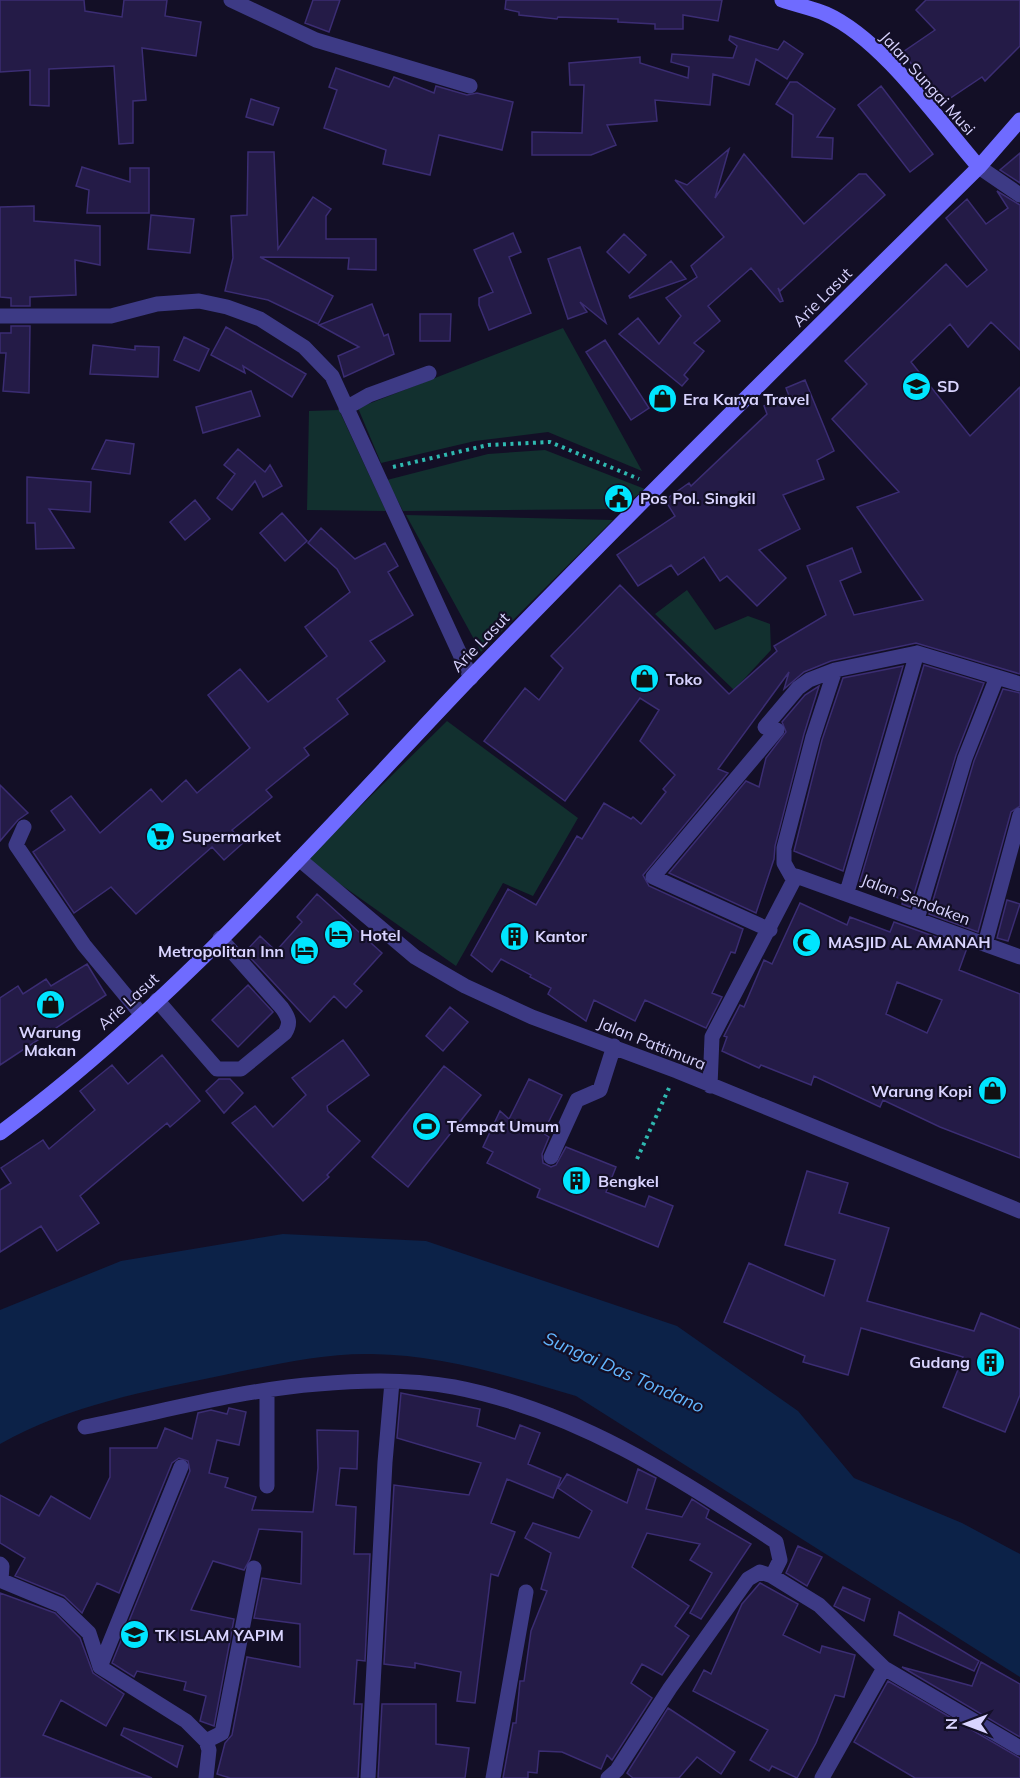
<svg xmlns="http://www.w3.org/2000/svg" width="1020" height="1778" viewBox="0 0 1020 1778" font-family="Mulish,sans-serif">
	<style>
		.green { fill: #12302f }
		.water { fill: #0c2248 }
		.building { fill: #241b47; stroke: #3b2d73; stroke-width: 1.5; fill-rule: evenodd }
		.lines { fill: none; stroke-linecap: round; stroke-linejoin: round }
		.path { stroke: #2fb8b0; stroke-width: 4; stroke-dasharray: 3 4.5; stroke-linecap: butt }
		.street { stroke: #3d3a85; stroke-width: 15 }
		.secondary { stroke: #6f6bff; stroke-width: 15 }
		.labels { text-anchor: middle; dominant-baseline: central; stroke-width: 4.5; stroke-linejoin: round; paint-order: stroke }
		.street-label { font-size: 16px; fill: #d9d4ff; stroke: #130f26 }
		.poi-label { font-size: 16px; font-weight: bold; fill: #d9d4ff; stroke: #130f26; text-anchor: start }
		.water-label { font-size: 18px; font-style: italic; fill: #62b6ff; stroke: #130f26 }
	</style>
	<rect width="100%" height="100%" fill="#130f26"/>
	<!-- green -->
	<path class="green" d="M563,328l79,143 -94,-39 -73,9 -94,22 -23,-55z
		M339,410l47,101 -79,-1 2,-99z
		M545,450l100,39 -25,20 -217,2 -16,-31 101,-26z
		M406,515l207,5 -132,132z
		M687,590l28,40 33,-14 22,8 1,26 -37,40 -79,-76z
		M447,721l131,97 -45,78 -30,-13 -47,83 -150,-106z"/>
	<!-- water -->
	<path class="water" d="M283,1234l143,7 251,85 121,85 56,67 108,45 58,31v123l-444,-281c-67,-20 -134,-41 -204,-42 -50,-1 -99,11 -148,21 -77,16 -155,30 -224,69v-134l121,-49z"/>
	<!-- building -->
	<path class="building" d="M0,0h84l1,11 37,6 2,-17h43l-2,16 36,6 -5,34 -54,-8 4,52 -13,1v42l-14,1 -5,-78 -65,3v37l-19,-1v-35l-30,2z
		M313,0h27l-11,32 -24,-9z
		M506,0h216l-4,21 -35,-6v14h-28v-5l-37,-2v-3l-60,-2 -1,2 -38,-4v-3l-14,-3z
		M926,0h94v46l-35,35 -3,-4 -42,28 -37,-53 32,-22 -19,-20z
		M730,36l48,14 6,-9 19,13 -16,25 -31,-20 -7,26 -36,-11 -3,31 -55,-5 2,21 -50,4 9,20 -25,10h-59v-23l50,1 2,-48h-14l-1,-22 71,-6v6l48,15 1,-11 -18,-5 1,-8 61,4 4,-12 -8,-6z
		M336,68l53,19 5,-10 40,16 2,-7 31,9 10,-2 36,9 -11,48 -63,-15 -9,40 -47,-11 3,-14 -62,-22 13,-38 -8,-3z
		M790,82h7l38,27 -18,28 16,1 -1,21 -40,-2 1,-42 -17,-11z
		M881,86l52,68 -23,18 -52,-67z
		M251,99l28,9 -6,17 -27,-8z
		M729,149l-14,49 29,-44 60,70 55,-50h7l19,21 -105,96 -2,-3 5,13 -3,1 -29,-34 -43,38 12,15 -26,22 10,8 -20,24 4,4 -6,7 -63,-52 19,-16 21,26 22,-28 -15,-18 31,-21 -6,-11 33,-29 -49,-57 12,5z
		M248,152h26l4,97 35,-52 18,12 -5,7v23h50v31l-28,-1 1,-11 -89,-1 73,39 -15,28 -50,-24 -43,-9 8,-33 -2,-42 16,-1z
		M1020,153v30l-20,-13z
		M82,167l48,15v-14h19v45h-62l2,-23 -13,-4z
		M997,191l23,14v145l-29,-28 -23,25 -18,-23 -39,38 59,74 50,-49v287l-104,-31 -85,18 -27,11 -20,17 5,-17 -71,97 10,4 -85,102 6,11 94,43 -8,24 -4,-1 -19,41 10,4 -16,31 -61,-28 -10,21 -41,-21 -8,21 -38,-27 3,-6 -21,-11 1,-2 -30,-16 -9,13 -21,-17 37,-66 28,16 41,-69 5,3 22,-36 27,16 2,-2 8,7 25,-32 -3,-3 12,-14 -35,-34 19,-31 -19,-12 -75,103 -81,-60 41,-53 14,12 24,-32 -12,-12 69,-71 109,109 48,-43 -3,-5 52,-31 -19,-49 45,-18 9,24 -21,9 14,34 69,-15 -66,-93 42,-15 -67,-73 35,-35 -22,-23 101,-97 21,23 20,-17 -41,-52 21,-19 19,25 22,-16z
		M34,206v15l66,5v39l-25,-5 1,35 -46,2v9h-19v-8l-11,-1v-90z
		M151,215l43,4 -4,34 -42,-4z
		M513,233l8,19 -12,5 22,56 -42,17 -10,-25v-7l14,-6 -19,-42z
		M624,234l22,21 -17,18 -22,-21z
		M580,247l11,33 15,43 -26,-21 7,10 -19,7 -20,-60z
		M671,261l15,18 -56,19 -1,-2z
		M372,304l12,32 4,-2 6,20 -50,23 -6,-21 21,-9 -40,-22z
		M420,314h31l-1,27h-30z
		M11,326h19l-1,67 -26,-2 3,-38h-6v-20h11z
		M226,327l80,47 -14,23 -49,-31 2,7 -34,-18z
		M184,337l25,12 -10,22 -25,-11z
		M605,340l44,68 -18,12 -45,-68z
		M93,345l42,5v-4l24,1 -1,30 -68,-3z
		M805,380l29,71 -17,9 7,19 -41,16 17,34 -41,21 27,28 -29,28 -30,-30 -7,5 -16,-24 -26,18 -7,-10 -33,21 -21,-31 58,-39 -10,-16 24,-17 2,3 76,-72 -3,-8 25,-10 -3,-8z
		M251,391l9,25 -57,17 -7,-26z
		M106,440l28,4 -4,30 -38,-5z
		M238,449l27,23 5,-7 12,21 -19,11 -8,-16 -23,29 -15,-12 18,-24 -11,-9z
		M27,477l64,5 -1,30 -41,-3 25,39 -38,1 -1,-26h-8z
		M195,500l15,19 -25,21 -15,-18z
		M282,513l25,28 -22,20 -25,-28z
		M321,528l34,31 30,-16 13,23 -10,6 25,43 -43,26 15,20 -48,38 11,15 -44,34 5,7 -43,35 6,7 -40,33 11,13 -19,17 -12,-13 -76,67 -25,-27 -37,26 -41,-61 32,-22 -14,-19 20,-15 29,37 51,-44 11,13 24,-22 11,13 53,-45 -42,-53 32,-26 28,33 59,-46 -22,-29 45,-35 -13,-23 -29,-26z
		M924,665l60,18 -28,72 -46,152 -8,-3 1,-4 -43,-19z
		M903,666l-60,205 -49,-20 28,-111 21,-62z
		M819,686l-15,48 -29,112 -1,13 -18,54 -87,-40 77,-92 13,6 7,-29 20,-26 -4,-10 23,-27z
		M1003,689l17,4v113l-9,6 -33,120 -49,-18 45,-153z
		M0,785l28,28 -10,7 -18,21z
		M317,894l65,59 -28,31 8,7 -16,17 -12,-12 -24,26 -65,-70 15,-16 16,15 26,-29 -5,-5z
		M1007,900l13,4 -12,37 -11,-3z
		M800,903l47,22 3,-8 40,15 4,-10 73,26 -8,22 61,24v164l-80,-31 -57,-27 -3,7 -66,-31 -3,9 -50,-20 -2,3 -37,-17 5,-14 -3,-1 16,-31 4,2 20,-47 8,4zM897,982l45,18 -15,33 -41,-19z
		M87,964l19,31 -106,70v-67l18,-12 5,8 23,-15 5,7z
		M248,985l25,27 -35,35 -26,-27z
		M450,1007l18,15 -25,29 -17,-15z
		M343,1040l26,35 -42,31 1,5 32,30 -33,34 2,2 -26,24 -71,-78 23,-17 18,21 33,-32 -14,-17z
		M162,1055l38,46 -30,26 -3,-4 -87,73 19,27 -42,28 -16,-25 -41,26v-62l11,-7 -10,-15 42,-28 6,9 46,-39 -15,-19 32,-26 16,19z
		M444,1066l37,29 -73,92 -36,-30z
		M219,1079h11l13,14 -19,20 -18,-22z
		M529,1079l33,16 -19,38 6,4 -7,17 1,9 8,4 5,-2 10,-18 50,20 -10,25 39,15 4,-11 24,10 -15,41 -121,-50 3,-8 -53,-26 6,-11 -10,-5 17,-36 9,8z
		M807,1171l41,12 -9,30 50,15 -22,73 107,30 7,-18 39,16v66l-15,37 -62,-25 20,-50 -102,-29 -13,47 -45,-13 2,-6 -81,-34 25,-59 75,33 11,-36 -50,-15z
		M401,1393l79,16 -3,17 38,13 5,-14 20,8 -12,31 33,14 -8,20 -46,-19 -16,44 24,9 -17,44 -7,-2 -16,129 -18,-2 4,-29 -46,-9v5l-31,-4 10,-179 75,10 12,-32 -84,-25z
		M229,1408l17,4 -7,33 -22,-5 -8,33 19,5 -3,9 31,10 -4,13 61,2 5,-44 -1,-38 41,1 -1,38 -17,-1 -4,37 20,2 -2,47h16l-5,107 -8,-1 -3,44h8l-4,74h-128l-13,-4 8,-31 7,-8 15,-78 53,10v-43l-46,-6 8,-40 39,6 1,-52 -43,-3 -9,30 -6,11 -31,-9 -22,49 43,9 -20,107 -14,-5 6,-25 -22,-6 2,-8 -49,-11 -3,6 -22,-14 78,-192 -2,-10 -9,-3 -7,5 -53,130 -22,-10 -15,30 -18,-17 -49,-20 10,-18 -25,-15v-48l39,21 12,-20 39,23 20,-42v-29h47l8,-20 27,11 6,-26 13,-3 16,4z
		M638,1469l18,9 -10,31 36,8 10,-18 17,11 -3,8 45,26 -50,75 -11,-6 22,-40 -22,-13 10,-16 -53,-11 -15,34 57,39 -14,20 14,10 -27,39 -20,-11 -11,19 21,15 -40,62 -5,-5 -6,14 -39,-17 -23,-1 -2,22 -9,-1v6h-25l10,-55h3l4,-42h4l7,-50 16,-40 -6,-2 10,-36 -26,-15 8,-15 46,15 13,-27 -34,-23 9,-14 60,29z
		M798,1546l24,11 -15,29 -21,-13z
		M760,1583l38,21 -15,31 37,18 2,-7 33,9 -11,42 -9,-2 -19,48 -19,35 -25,-12 -3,5 -19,-11 18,-30 -75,-39 11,-21 7,4 31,-70z
		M843,1587l27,12 -6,22 -30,-15z
		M0,1593l55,20 25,25 13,35 31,21 -18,32 -45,-26 -18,35 109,43h-152z
		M899,1612l80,49 -5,10 -80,-36z
		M981,1662l39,22v53l-118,-70 70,19z
		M888,1681l132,77v20h-105l-61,-36z
		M382,1704h54v40l33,4 -4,30h-87z
		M668,1708l67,44 -14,22 -24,-17 -18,21h-46l-6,-5z
		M124,1728l59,18 -6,21 -56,-32z"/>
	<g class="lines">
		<!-- path -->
		<path class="path" d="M393,467l95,-22 62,-3 89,37
			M637,1159l32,-71"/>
		<!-- street -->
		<path class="street" d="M231,0l85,40 154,46
			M979,167l41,28
			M0,316h111l46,-12 42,-3 28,6 33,12 44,28 28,29 139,302
			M346,408l23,-13 60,-22
			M765,727l33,-39 11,-8 26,-10 82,-17 103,31
			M24,827l-8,18 68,100 57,69
			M299,859l116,98 50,29 67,31 145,54 343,140
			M793,879l-9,-16v-15l29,-111 22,-67
			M847,892l70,-239
			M917,919l48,-161 32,-81
			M770,930l-117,-53 124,-147
			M985,944l35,-129
			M157,1000l60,69h24l44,-36c6,-10 4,-15 -3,-25l-62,-70
			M710,1086l2,-49 84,-161 224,81
			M551,1157l26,-57 23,-10 14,-44
			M85,1427c77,-15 155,-37 233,-43 44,-4 92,-5 136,3 119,23 223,89 322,155l4,18 -8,16
			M267,1486v-95
			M0,1564l2,2 -1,14
			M0,1580l60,25 29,28 11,34 86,54 20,20 3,9 -3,28
			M100,1667l81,-200
			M206,1741l16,-8 32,-165
			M368,1778l17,-316 7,-80
			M493,1778l33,-186
			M608,1778l9,-8 53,-82 78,-109 12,-7 12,4 47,29 65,63 136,80
			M822,1778l62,-110"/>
		<!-- secondary -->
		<path class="secondary" d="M782,0c14,5 30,8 44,14 56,25 112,106 153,153
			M0,1133c176,-130 321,-299 471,-456 167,-173 337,-341 508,-510l41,-47"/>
	</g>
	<!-- icons -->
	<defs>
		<symbol id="school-disc" viewBox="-11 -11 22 22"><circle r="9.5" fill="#00e5ff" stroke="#130f26"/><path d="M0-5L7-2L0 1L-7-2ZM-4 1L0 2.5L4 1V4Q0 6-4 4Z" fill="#111"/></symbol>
		<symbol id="shop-disc" viewBox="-11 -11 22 22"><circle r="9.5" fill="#00e5ff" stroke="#130f26"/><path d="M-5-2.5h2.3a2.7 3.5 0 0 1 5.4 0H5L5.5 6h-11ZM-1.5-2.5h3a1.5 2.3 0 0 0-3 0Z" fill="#111"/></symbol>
		<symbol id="civic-disc" viewBox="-11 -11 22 22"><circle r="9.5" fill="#00e5ff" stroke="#130f26"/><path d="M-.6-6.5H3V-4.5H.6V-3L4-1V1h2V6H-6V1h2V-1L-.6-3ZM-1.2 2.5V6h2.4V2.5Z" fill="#111"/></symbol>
		<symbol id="supermarket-disc" viewBox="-11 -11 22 22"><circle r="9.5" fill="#00e5ff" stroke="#130f26"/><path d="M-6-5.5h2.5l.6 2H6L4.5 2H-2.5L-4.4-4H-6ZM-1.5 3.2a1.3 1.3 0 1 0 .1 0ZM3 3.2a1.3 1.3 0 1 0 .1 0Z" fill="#111"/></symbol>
		<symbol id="hotel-disc" viewBox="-11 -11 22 22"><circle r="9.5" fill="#00e5ff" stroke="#130f26"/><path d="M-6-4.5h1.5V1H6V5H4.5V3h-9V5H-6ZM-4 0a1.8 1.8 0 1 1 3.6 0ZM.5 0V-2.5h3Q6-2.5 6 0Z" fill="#111"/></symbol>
		<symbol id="building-disc" viewBox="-11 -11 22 22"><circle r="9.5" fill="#00e5ff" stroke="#130f26"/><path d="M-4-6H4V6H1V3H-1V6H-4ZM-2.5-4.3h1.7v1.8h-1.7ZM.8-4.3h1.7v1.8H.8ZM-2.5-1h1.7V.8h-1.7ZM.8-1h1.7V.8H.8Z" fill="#111"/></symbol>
		<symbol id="mosque-disc" viewBox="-11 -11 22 22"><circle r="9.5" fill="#00e5ff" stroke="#130f26"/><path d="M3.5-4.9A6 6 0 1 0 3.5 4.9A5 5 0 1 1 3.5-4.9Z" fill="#111"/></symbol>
		<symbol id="stadium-disc" viewBox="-11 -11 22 22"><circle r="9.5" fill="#00e5ff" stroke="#130f26"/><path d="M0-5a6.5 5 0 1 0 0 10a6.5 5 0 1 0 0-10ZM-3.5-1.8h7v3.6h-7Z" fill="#111"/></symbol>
	</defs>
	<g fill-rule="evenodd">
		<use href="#school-disc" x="900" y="370" width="33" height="33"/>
		<use href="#shop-disc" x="646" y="382" width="33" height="33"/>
		<use href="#civic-disc" x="602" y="482" width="33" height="33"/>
		<use href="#shop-disc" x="628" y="662" width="33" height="33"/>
		<use href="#supermarket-disc" x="144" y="820" width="33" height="33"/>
		<use href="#hotel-disc" x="322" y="918" width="33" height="33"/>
		<use href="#building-disc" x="498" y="920" width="33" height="33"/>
		<use href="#mosque-disc" x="790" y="926" width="33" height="33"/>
		<use href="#hotel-disc" x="288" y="934" width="33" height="33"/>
		<use href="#shop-disc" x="34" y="988" width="33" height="33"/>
		<use href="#shop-disc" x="976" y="1074" width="33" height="33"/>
		<use href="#stadium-disc" x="410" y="1110" width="33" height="33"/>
		<use href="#building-disc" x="560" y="1164" width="33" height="33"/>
		<use href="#building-disc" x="974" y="1346" width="33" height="33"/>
		<use href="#school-disc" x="118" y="1618" width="33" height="33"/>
	</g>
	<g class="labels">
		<!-- street labels -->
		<g class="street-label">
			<text transform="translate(928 83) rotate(48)">Jalan Sungai Musi</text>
			<text transform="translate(822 297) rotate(-45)">Arie Lasut</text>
			<text transform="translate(480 642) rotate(-46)">Arie Lasut</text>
			<text transform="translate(916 899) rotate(21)">Jalan Sendaken</text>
			<text transform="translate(128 1001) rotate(-42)">Arie Lasut</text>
			<text transform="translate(652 1043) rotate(22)">Jalan Pattimura</text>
		</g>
		<!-- poi labels -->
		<g class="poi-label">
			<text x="937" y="386">SD</text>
			<text x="683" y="399">Era Karya Travel</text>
			<text x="640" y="498">Pos Pol. Singkil</text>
			<text x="666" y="679">Toko</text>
			<text x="182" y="836">Supermarket</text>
			<text x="360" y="935">Hotel</text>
			<text x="535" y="936">Kantor</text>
			<text x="828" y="942">MASJID AL AMANAH</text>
			<text x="284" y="951" text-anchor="end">Metropolitan Inn</text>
			<text x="50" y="1032" text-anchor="middle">Warung<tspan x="50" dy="18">Makan</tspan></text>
			<text x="972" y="1091" text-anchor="end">Warung Kopi</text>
			<text x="447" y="1126">Tempat Umum</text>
			<text x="598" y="1181">Bengkel</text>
			<text x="970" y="1362" text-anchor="end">Gudang</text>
			<text x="155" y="1635">TK ISLAM YAPIM</text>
		</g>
		<!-- water labels -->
		<g class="water-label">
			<text transform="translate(624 1372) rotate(24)">Sungai Das Tondano</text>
		</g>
	</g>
	<!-- north arrow -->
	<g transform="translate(966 1724) rotate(270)" stroke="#130f26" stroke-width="4.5" paint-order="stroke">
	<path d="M0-4.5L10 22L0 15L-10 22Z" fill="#d9d4ff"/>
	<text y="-9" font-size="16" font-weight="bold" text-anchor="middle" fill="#d9d4ff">N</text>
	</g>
</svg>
